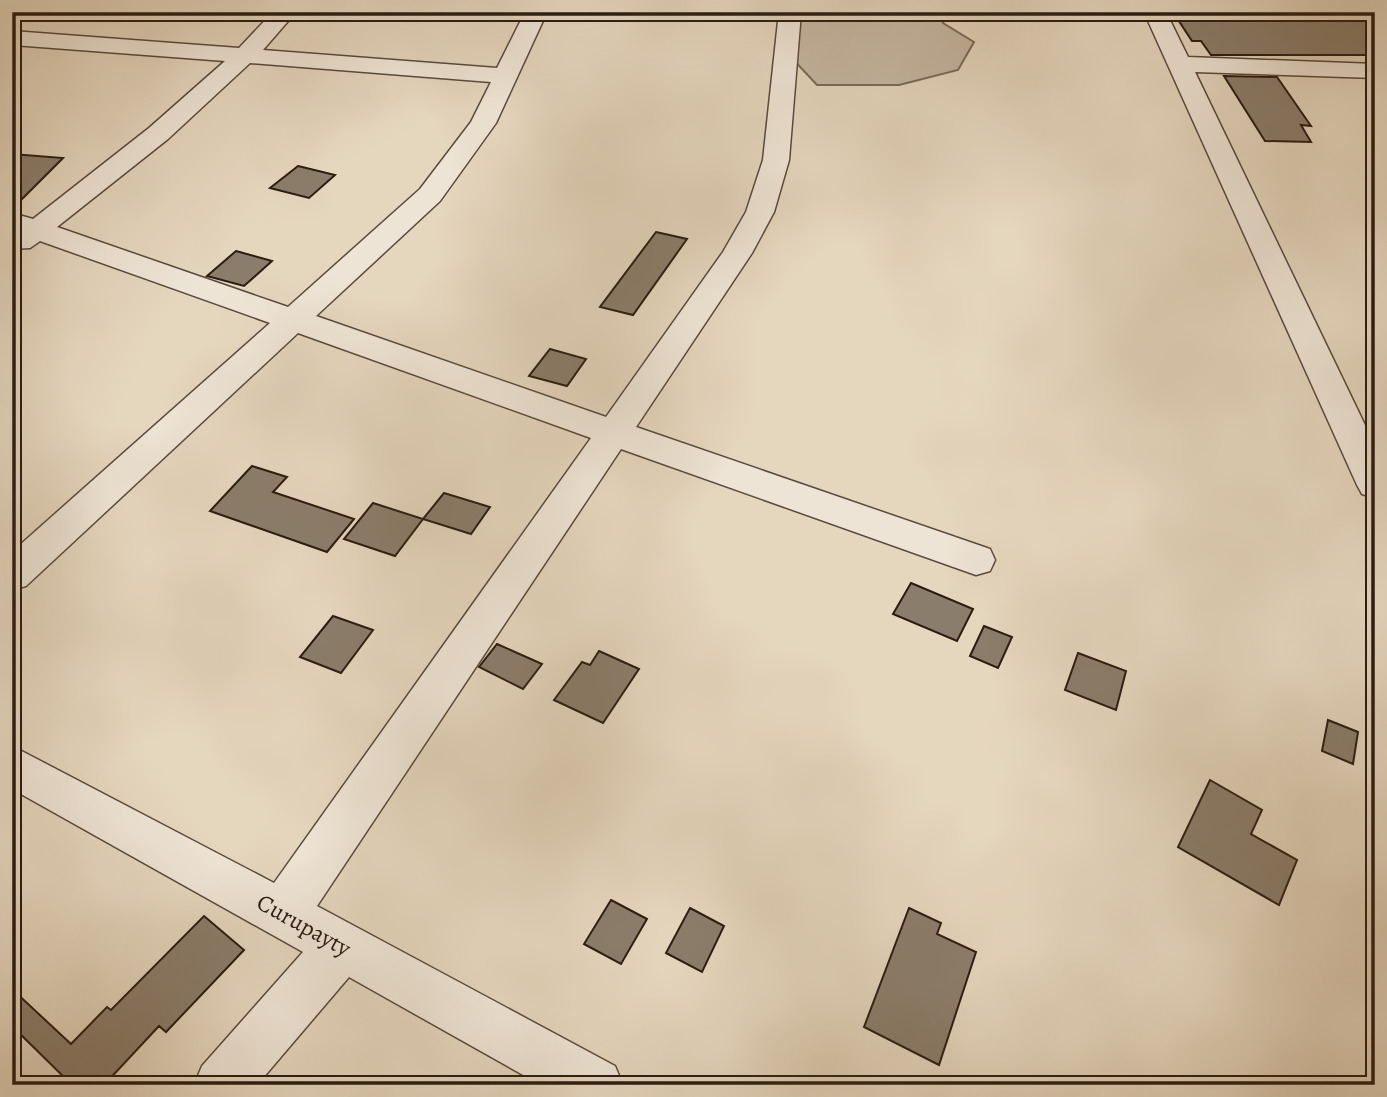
<svg xmlns="http://www.w3.org/2000/svg" width="1387" height="1097" viewBox="0 0 1387 1097" font-family="Alegreya,serif">
	<style>
		.green { fill: #c5b6a1; stroke: #78695a; stroke-width: 2 }
		.building { fill: #8b7d6b; stroke: #2a1c12; stroke-width: 2 }
		.lines { fill: none; stroke-linecap: round; stroke-linejoin: round }
		.minor-casing { stroke: #594a3d; stroke-width: 3 }
		.minor { fill: #eee4d5; fill-rule: evenodd }
		.labels { text-anchor: middle; dominant-baseline: central; stroke-width: 5; stroke-linejoin: round; paint-order: stroke }
		.near-street-label { font-size: 24px; fill: #2a1c12; stroke: #eee4d5 }
	</style>
	<rect width="100%" height="100%" fill="#e5d6be"/>
	<filter id="stains"><feTurbulence type="fractalNoise" baseFrequency=".00286" numOctaves="4"/><feColorMatrix values="0 0 0 0 .2 0 0 0 0 .09 0 0 0 0 .02 0 0 0 .5 -.17"/></filter>
	<radialGradient id="worn" r=".72"><stop offset=".6" stop-color="#630" stop-opacity="0"/><stop offset="1" stop-color="#630" stop-opacity=".3"/></radialGradient>
	<!-- green -->
	<path class="green" d="M797,12h148l-2,11 31,19 -16,28 -59,15h-82l-29,-31z"/>
	<!-- building -->
	<path class="building" d="M1173,12h202v43h-164l-10,-14h-9z
		M1224,76l53,1 34,49 -10,-1 10,17 -46,-1z
		M12,154l51,4 -51,51z
		M298,166l37,9 -26,23 -39,-10z
		M656,232l31,7 -54,76 -33,-8z
		M236,251l36,10 -28,25 -37,-10z
		M550,349l36,10 -19,27 -38,-10z
		M252,466l35,11 -14,15 81,27 -27,33 -117,-41z
		M444,493l46,14 -19,27 -48,-15z
		M373,503l50,16 -28,37 -51,-17z
		M911,583l62,26 -16,32 -64,-27z
		M333,616l40,14 -32,43 -41,-16z
		M984,626l28,11 -14,31 -28,-12z
		M497,644l45,20 -19,25 -44,-22z
		M599,651l40,18 -36,54 -49,-23 28,-38 8,3z
		M1078,653l48,18 -10,39 -51,-20z
		M1328,720l30,12 -5,32 -31,-13z
		M1210,780l52,30 -11,24 46,26 -18,45 -101,-58z
		M611,900l36,19 -26,45 -37,-20z
		M690,908l34,18 -22,46 -36,-19z
		M909,908l32,15 -4,11 39,18 -37,113 -75,-38z
		M204,916l40,34 -78,82 -7,-6 -55,59h-32l-60,-59v-37l59,55 36,-37 4,3z"/>
	<g class="lines">
		<defs>
			<path id="minor" d="M273,12h23l-33,38 234,18 28,-56h22l-51,111 -56,78 -124,115 290,101 117,-165 23,-40 17,-52 16,-148h22l-12,148 -15,52 -22,41 -116,174 354,122 5,11 -5,11 -14,4 -355,-126 -304,457 298,160 8,19h-82l-192,-108 -92,108h-63l8,-19 101,-114 -291,-163v-43l262,137 317,-445 -293,-105 -272,253 -14,4v-38l258,-229 -230,-82 -10,7 -18,1v-15l3,-2 -3,-1v-18l21,6 116,-91 76,-67 -212,-16 -1,-14 227,17zM250,63l241,19 -20,40 -51,67 -132,118 -231,-80 111,-88z
				M1144,12h22l22,45 187,7v14l-180,-6 180,374v52l-13,-4 -5,-9z"/>
		</defs>
		<!-- minor casing -->
		<use href="#minor" class="minor-casing"/>
		<!-- minor -->
		<use href="#minor" class="minor"/>
	</g>
	<g class="labels">
		<!-- near-street labels -->
		<g class="near-street-label">
			<text transform="translate(304 925) rotate(29)">Curupayty</text>
		</g>
	</g>
	<!-- margin -->
	<rect width="1387" height="1097" fill="none" stroke="#e5d6be" stroke-width="42"/>
	<rect x="14" y="14" width="1359" height="1069" fill="none" stroke="#2a1c12" stroke-width="3.5"/>
	<rect x="21" y="21" width="1345" height="1055" fill="none" stroke="#2a1c12" stroke-width="2"/>
	<rect width="100%" height="100%" filter="url(#stains)"/>
	<rect width="100%" height="100%" fill="url(#worn)"/>
</svg>
